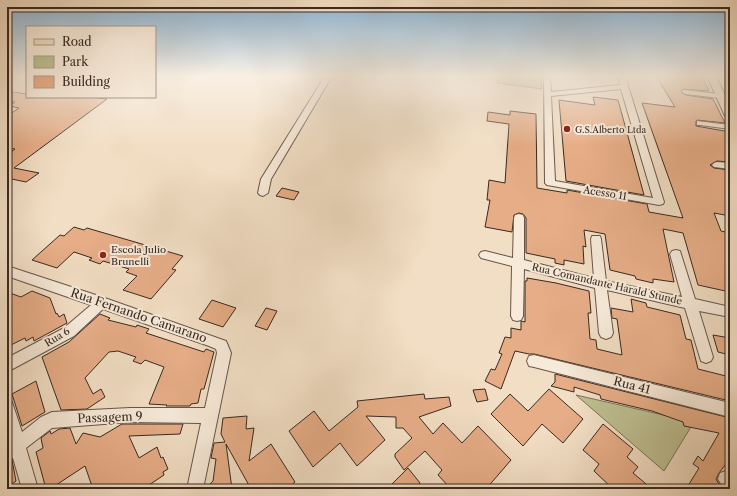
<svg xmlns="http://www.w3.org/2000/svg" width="737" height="496" viewBox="0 0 737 496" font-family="'Libre Caslon Text',serif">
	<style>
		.green { fill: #bec092; stroke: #7b745a }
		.building { fill: #e6ad87; stroke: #382921 }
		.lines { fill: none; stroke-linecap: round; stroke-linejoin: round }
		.minor-casing { stroke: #66564a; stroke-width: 2 }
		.major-casing { stroke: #382921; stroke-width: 2 }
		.minor { fill: #f7ead9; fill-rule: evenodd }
		.major { fill: #f2dec4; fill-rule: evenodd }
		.poi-dot { fill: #8f2418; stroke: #f7ead9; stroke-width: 1.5 }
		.labels { text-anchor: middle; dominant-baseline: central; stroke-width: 4; stroke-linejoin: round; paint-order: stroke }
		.far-poi-label { font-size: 9px; fill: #382921; stroke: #f7ead9; text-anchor: start }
		.street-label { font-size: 10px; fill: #382921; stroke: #f7ead9 }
		.poi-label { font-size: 10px; fill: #382921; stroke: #f7ead9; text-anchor: start }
		.near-street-label { font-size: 12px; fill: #382921; stroke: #f7ead9 }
	</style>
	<rect width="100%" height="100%" fill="#f2dec4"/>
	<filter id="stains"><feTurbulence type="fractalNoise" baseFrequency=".005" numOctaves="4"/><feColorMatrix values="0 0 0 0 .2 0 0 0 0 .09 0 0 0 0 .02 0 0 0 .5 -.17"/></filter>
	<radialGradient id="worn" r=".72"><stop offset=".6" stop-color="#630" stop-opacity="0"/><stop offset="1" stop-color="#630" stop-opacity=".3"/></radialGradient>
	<!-- green -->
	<path class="green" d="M499,76h42l1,13 -45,-6z
		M576,395l118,27 -30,49z"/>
	<!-- building -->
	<path class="building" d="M656,76h46l7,15 -26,-2 -2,3 5,3 27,4 12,24 -28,-3 -1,1v5l34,6v30l-13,-1 -7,4 4,3 16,2v46l-16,-3 7,18 9,2v59l-32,-7 -15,-52 -20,-4 11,53 -21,-3v4l-17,-4 -1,-3 -25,-6 -5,-36 -21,-4 2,17 -3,-1 1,18 -20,-4v5l-9,-2v-4l-29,-6v-35l-3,-4 -4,-1 -5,2 -2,17 -27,-5 5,-27h-3l2,-20 16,3 4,-59 -22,-3 1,-9 22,3v-4l26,3 1,74 30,5v-3l80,14 2,8 34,6 -41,-115 33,4z
		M13,92l14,2v3h63l17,2 -93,69 25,5 -13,9 -19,-4v-23l8,-6 -8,-1v-32l12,-8 -10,-2 6,-4 -8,-1v-5z
		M593,97l25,3 26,95 -78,-14 -7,-81 36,5z
		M282,188l17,4 -5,8 -18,-4z
		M74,227l10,3 3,-2 96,28 -11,13 4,1 -25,29 -28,-9 14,-14 -11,-4 3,-3 -26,-8 -3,3 -11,-4 3,-2 -18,-6 -17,16 -25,-8 28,-25 4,1z
		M527,278l29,5 33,8 2,22h-3l2,26 6,1 1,9 25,6 -5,-36 -5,-1 -1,-10 22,4 -2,-13 15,4 1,4 33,8 6,24 5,1 7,29 32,8v24l-196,-47h-5l-14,-3 -14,38 -16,-8 6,-12 4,1 7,-16 -3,-1 6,-16 6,1v-10l10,2v-9l4,1v-41h2z
		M32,291l18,7 6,16 1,-1 2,4 5,-3 3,9 -33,18 -1,-4 -7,4 -1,-3 -18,9v-55l14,5z
		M212,300l24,8 -13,19 -24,-8z
		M266,308l11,3 -10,19 -12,-4z
		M100,314l10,4 -2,2 28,7 1,-2 12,4 -3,4 58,19 2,-3 8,3 -10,37h-3l-3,14 -7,1 -1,2h-24l1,-1 -18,-1 15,-37 -19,-7 -4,4 -8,-3 3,-4 -18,-6 -9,1 -24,26 8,16 8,-5 4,8 -18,12 -26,1 -19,-53 27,-15z
		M713,335l17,3v17l-12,-3z
		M555,374l175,44v42l-4,6 -1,-1 -6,8 -3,6 6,10h-36l13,-21 -6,-4 5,-8 5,5 16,-28 -35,-7 -1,-4 -31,-11 -51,-12 -1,-4 -26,-8v5l-23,-6 4,-4z
		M36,381l9,31 -23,14 -10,-32z
		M485,389l3,11 -11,2 -4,-12z
		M549,389l34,30 -20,24 -21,-19 -19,22 -32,-32 19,-20 18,17z
		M424,394l1,5 24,-2 2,9 -32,11 14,17 10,-11 19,20 16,-17 33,34 -25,29h-35l-13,-14 4,-5 -17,-19 -21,19 -9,-13v-3l17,-16 -9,-10h-7v-11l-30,-1 19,24 -28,26 -17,-23 -27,24 -24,-36 25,-20 15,20 29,-24 -1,-6z
		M247,416l-1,13 8,-1 -5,33 22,-17 24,38 -8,7h-36l-25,-45 6,45h-27l8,-8 3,-22 -5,-1 3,-15 11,-1 -4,-8 2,-16z
		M122,424h61l-3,10 -51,2 10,22 18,-11 4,11 2,-1 5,12 -5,3 1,3 -21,14h-50l-8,-23 -35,23h-4l-10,-37 7,-4 -2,-10 9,-7 1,3 8,-5 11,-1 6,16 7,-11 17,4z
		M603,424l30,25 -6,8 11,10 -5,6 19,16h-39l-19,-18 5,-7 -16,-14z
		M12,460l4,21 -9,7v-26z
		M408,468l12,15 -5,6h-28z"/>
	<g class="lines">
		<defs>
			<path id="minor" d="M325,76h7l-61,103 -3,14 -5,3 -3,-1 -2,-2 3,-14z
				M544,76h6l1,16 69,-7 -2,-9h7l39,126 -1,2 -4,1 -112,-20 -2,-2zM621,89l32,109 -98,-17 -4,-85z
				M683,90l37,4 4,2 -4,2 -34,-4 -4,-2z
				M697,121l33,4v4l-30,-4h-3z
				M717,162l13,1v6l-16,-2 -2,-2 2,-2z
				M519,214l4,1 1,3v42l70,18 -3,-39 1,-3h8l1,3 5,42 76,16 -12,-43 2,-3 4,-1 4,1 15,48 35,8v10l-31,-6 14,46 -2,4 -5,2 -5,-2 -16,-53 -78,-18 6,43 -2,4 -5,2 -5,-2 -2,-4 -4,-45 -71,-19 -1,47 -2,4 -4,1 -4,-1 -2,-4 1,-50 -31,-8 -2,-3 2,-3 4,-1 28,7 1,-40 1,-3z
				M7,266l95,31 124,44 5,12 -28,136h-16l14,-66 -71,-1 -78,6 -26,20 12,41h-16l-9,-31 -6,3v-18l2,-1 -2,-7v-35l5,2 10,30 19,-15 11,-5 78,-4h75l12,-55 -1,-4 -7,-3 -106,-37 -29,27 -67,36v-14l57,-30 27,-23 -84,-29z
				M534,355l196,48v14l-196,-50 -5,-1 -2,-5 2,-5z
				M726,471l4,1v17h-6l-6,-10 2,-6z"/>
			<path id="major" d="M707,76h9l14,30v13l-5,-3z"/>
		</defs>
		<!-- minor casing -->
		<use href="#minor" class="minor-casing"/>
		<!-- major casing -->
		<use href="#major" class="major-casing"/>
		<!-- minor -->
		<use href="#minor" class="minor"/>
		<!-- major -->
		<use href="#major" class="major"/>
	</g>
	<!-- sky -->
	<linearGradient id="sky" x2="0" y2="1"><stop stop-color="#8bb6d8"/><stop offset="0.52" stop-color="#f9f0e4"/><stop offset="1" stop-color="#f9f0e4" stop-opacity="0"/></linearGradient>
	<rect width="737" height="146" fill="url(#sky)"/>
	<!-- markers -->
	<g class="poi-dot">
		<circle cx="567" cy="129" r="4"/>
		<circle cx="103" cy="255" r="4"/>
	</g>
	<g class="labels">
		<!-- far-poi labels -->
		<g class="far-poi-label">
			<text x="575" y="129">G.S.Alberto Ltda</text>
		</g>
		<!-- street labels -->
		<g class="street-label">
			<text transform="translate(605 193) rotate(9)">Acesso 11</text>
			<text transform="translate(607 284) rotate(13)">Rua Comandante Harald Stunde</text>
			<text transform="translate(57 337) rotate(-31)">Rua 6</text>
		</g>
		<!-- poi labels -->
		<g class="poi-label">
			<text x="111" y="249">Escola Julio<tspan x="111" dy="12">Brunelli</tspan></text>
		</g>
		<!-- near-street labels -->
		<g class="near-street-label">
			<text transform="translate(139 315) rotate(19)">Rua Fernando Camarano</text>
			<text transform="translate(632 385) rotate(14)">Rua 41</text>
			<text transform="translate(110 417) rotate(-2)">Passagem 9</text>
		</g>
	</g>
	<!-- margin -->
	<rect width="737" height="496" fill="none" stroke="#f2dec4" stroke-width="24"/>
	<rect x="8" y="8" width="721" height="480" fill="none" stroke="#382921" stroke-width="2"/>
	<rect x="12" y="12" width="713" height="472" fill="none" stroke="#382921"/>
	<!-- legend -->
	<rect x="26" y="26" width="130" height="72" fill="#f7ead9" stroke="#ab9d8f"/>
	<rect x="34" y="39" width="20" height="6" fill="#f2dec4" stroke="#ab9d8f"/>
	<text x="62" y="46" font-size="12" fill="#382921">Road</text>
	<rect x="34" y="56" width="20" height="12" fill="#bec092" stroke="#ab9d8f"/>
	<text x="62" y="66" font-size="12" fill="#382921">Park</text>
	<rect x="34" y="76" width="20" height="12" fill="#e6ad87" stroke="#ab9d8f"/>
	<text x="62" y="86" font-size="12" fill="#382921">Building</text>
	<rect width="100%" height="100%" filter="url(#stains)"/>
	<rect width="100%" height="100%" fill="url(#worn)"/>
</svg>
